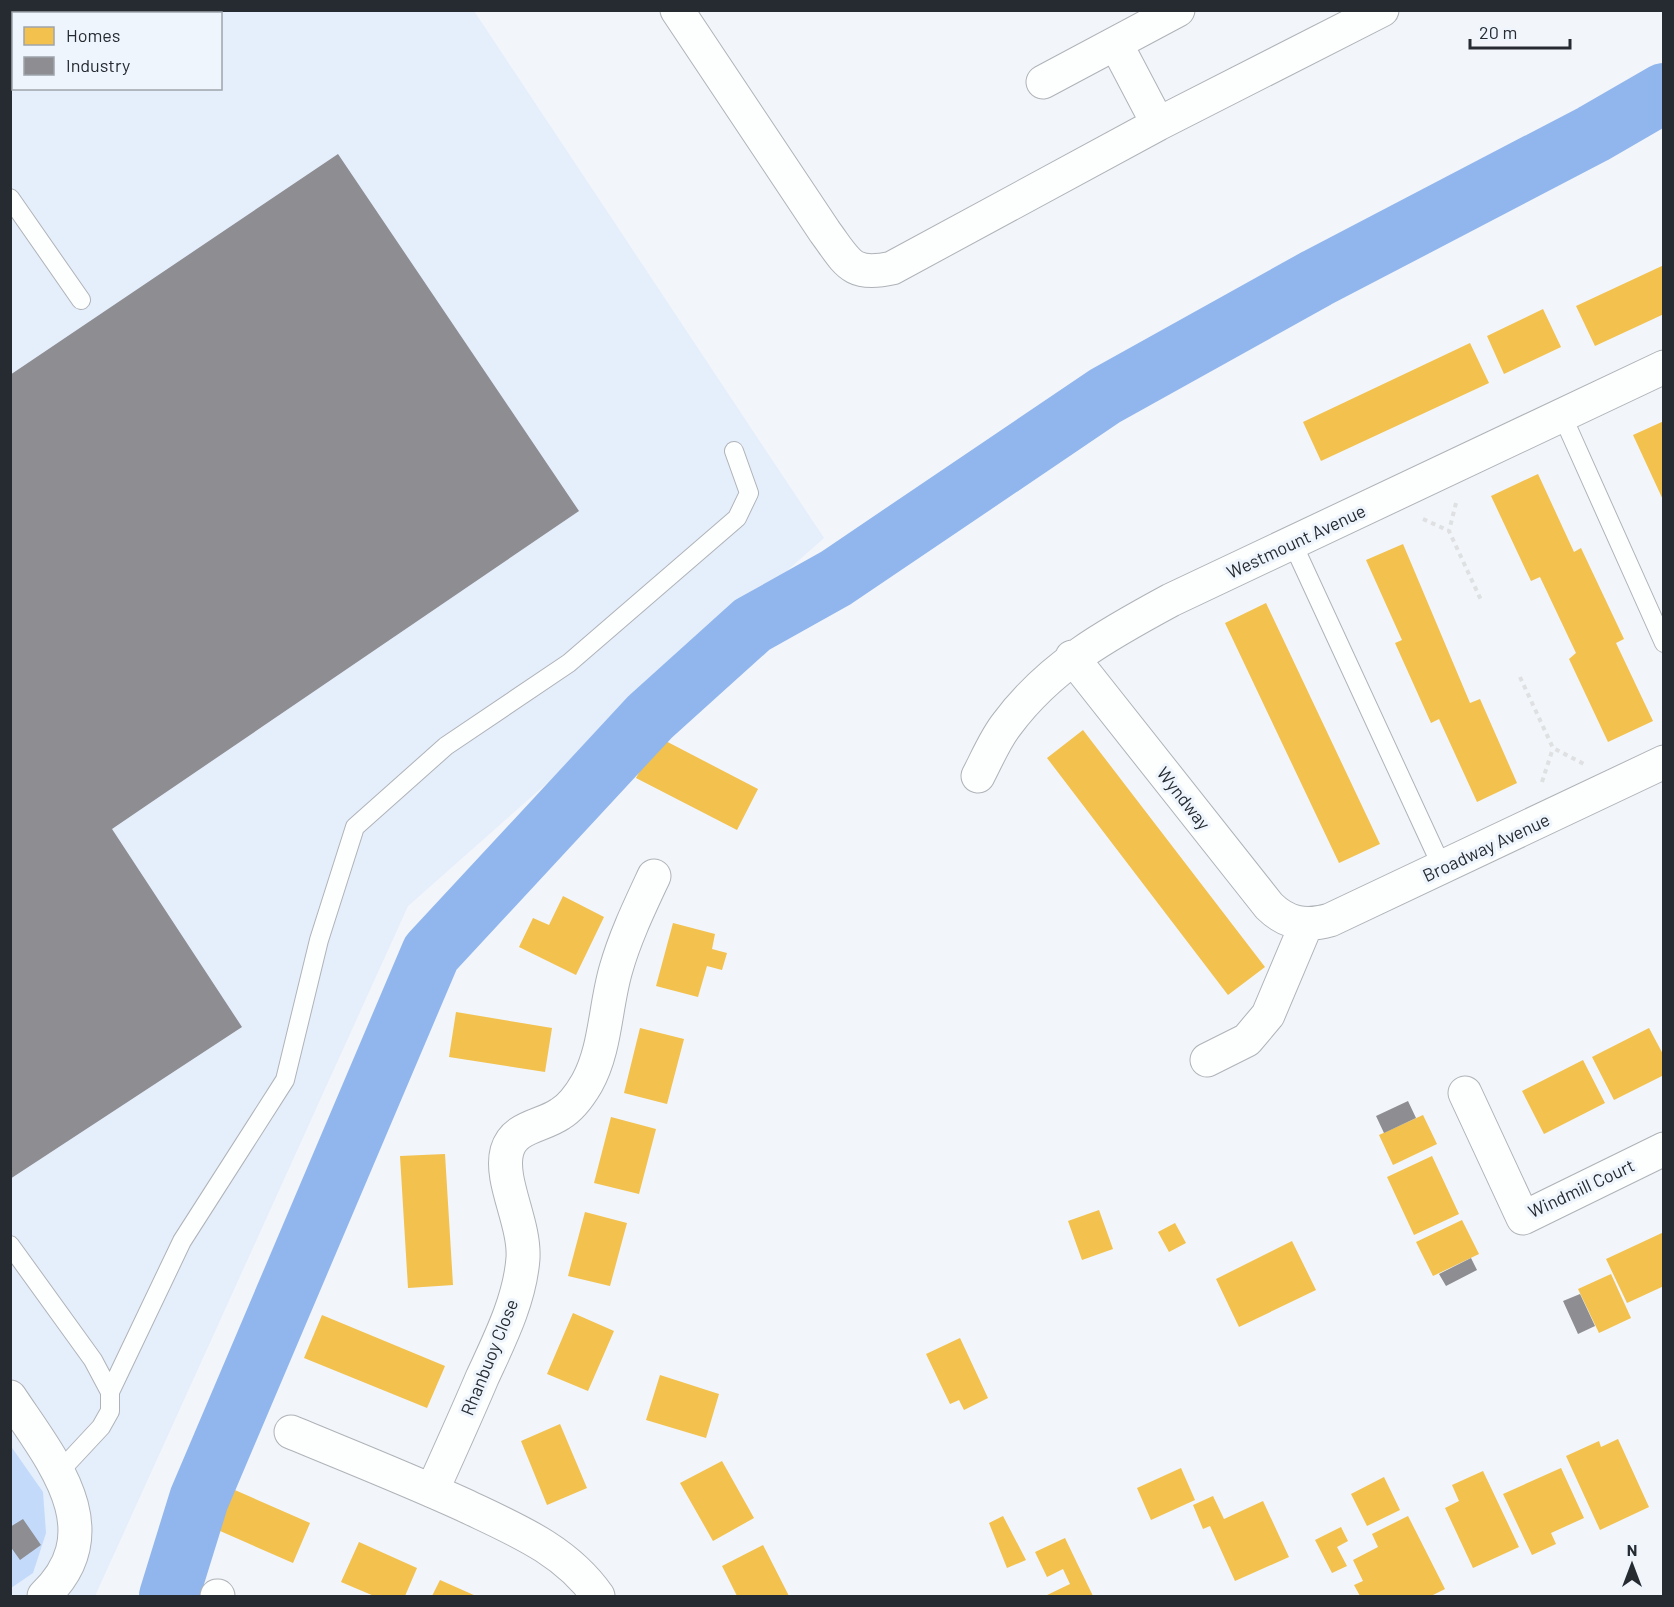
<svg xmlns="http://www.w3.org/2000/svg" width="1674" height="1607" viewBox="0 0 1674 1607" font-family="Barlow,sans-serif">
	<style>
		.built { fill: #e5eefb; fill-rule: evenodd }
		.green { fill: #c3dafb }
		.homes { fill: #f2c14e }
		.industry { fill: #8d8d92 }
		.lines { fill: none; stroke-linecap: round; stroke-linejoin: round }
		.river { stroke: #91b6ed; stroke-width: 60 }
		.service-casing { stroke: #afb3b8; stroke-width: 20 }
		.minor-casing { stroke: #afb3b8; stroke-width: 35 }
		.path { stroke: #dee0e1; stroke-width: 4; stroke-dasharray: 4.5 4.5; stroke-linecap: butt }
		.service { stroke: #fdfefe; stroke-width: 18 }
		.minor { stroke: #fdfefe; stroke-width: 33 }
		.labels { text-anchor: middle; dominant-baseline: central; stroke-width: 6; stroke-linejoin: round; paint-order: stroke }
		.street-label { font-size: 18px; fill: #262b32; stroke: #eff5fc }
	</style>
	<rect width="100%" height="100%" fill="#f2f5f9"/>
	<!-- built -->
	<path class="built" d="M11,11h463l350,527 -416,368 -313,690h-84zM14,14h206v74h-206z"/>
	<!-- green -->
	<path class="green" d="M10,1445l33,47 3,41 -13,40 -22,15z"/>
	<!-- homes -->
	<path class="homes" d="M1664,265v49l-69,32 -19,-40z
		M1543,309l18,38 -57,27 -17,-38z
		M1470,343l19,40 -168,78 -18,-39z
		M1664,421v81l-31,-67z
		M1538,474l36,78 7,-4 43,91 -8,4 37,78 -45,21 -39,-83 7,-6 -36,-76 -9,4 -40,-85z
		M1403,544l67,159 10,-4 37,84 -40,19 -38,-83 -8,4 -36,-80 7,-3 -36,-80z
		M1266,603l114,241 -41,19 -114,-240z
		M1083,730l182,237 -37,28 -181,-237z
		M658,737l100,52 -21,41 -101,-52z
		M563,896l41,21 -28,58 -57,-28 14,-29 16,7z
		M673,923l42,11 -3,15 15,4 -5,17 -15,-4 -9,31 -42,-11z
		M456,1012l96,16 -7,44 -96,-15z
		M640,1028l44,11 -17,65 -43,-11z
		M1649,1028l15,28v19l-50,25 -22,-43z
		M1583,1060l22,43 -61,31 -22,-43z
		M1423,1115l14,29 -44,21 -14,-30z
		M611,1117l45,12 -17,65 -45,-11z
		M445,1154l8,131 -45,3 -8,-132z
		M1432,1156l27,58 -45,21 -27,-58z
		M1099,1210l14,39 -31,11 -14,-39z
		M585,1212l42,11 -17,63 -42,-10z
		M1462,1220l17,34 -46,22 -17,-34z
		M1175,1223l11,20 -17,9 -11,-20z
		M1664,1232v54l-37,17 -21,-44z
		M1292,1241l24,49 -77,37 -23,-48z
		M1611,1274l20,44 -32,15 -21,-44z
		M573,1313l41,18 -26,60 -41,-17z
		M322,1315l123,51 -18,42 -123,-50z
		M960,1338l28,60 -24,12 -5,-10 -9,4 -24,-50z
		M660,1375l59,19 -13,44 -60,-18z
		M560,1424l27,64 -40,17 -26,-64z
		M1618,1439l31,68 -49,23 -34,-74 33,-15 2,6z
		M722,1461l32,57 -41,23 -33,-58z
		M1181,1468l14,32 -44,20 -14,-32z
		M1561,1468l23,50 -33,15 5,11 -24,11 -29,-61z
		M1483,1471l36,76 -46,21 -28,-60 14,-7 -7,-16z
		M1384,1477l16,33 -33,16 -16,-32z
		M228,1487l82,36 -17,40 -82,-36z
		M1213,1496l11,23 39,-18 26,56 -54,24 -25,-55 -7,3 -10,-24z
		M1003,1516l23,44 -19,8 -18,-45z
		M1408,1516l37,73 -14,7h-71l-6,-11 9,-4 -10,-21 25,-13 -6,-13z
		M1341,1527l7,14 -11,6 10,19 -15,7 -17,-33z
		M1065,1538l12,25 16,33h-48l25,-12 -7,-15 -16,8 -12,-25z
		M359,1542l58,26 -12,28h-31l-33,-14z
		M763,1545l26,51h-52l-15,-30z
		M440,1580l36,16h-44z"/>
	<!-- industry -->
	<path class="industry" d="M338,154l241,357 -467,318 130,198 -232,152v-804z
		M1408,1101l8,17 -32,15 -8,-17z
		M1471,1258l6,12 -31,16 -7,-12z
		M1580,1294l15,32 -17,8 -15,-33z
		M23,1519l18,26 -21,15 -10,-14v-19z"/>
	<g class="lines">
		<!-- river -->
		<path class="river" d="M169,1596l30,-97 232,-546 219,-236 102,-92 84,-47 269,-182 212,-118 276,-144 71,-41"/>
		<defs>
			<path id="service" d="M10,198l71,102
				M1562,415l102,228
				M1292,542l150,325
				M10,1245l83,115 17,32v19l-9,16 -41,44
				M110,1392l72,-151 103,-161 34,-140 36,-113 91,-81 123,-83 168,-145 12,-25 -15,-42"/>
			<path id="minor" d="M677,10l148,222c23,31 26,45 67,36l266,-144 224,-114
				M1116,44l42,80
				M1043,82l135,-72
				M1072,657l197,249c18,18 37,21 61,14l334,-158
				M978,776c9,-17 17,-37 29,-52 43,-58 101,-90 164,-124l493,-233
				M1207,1060l40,-20 21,-25 38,-90
				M1465,1093l58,125 141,-69
				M10,1397c41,62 103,133 34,199
				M291,1432c58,24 116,47 173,73 50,24 101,44 134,91
				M432,1491c17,-38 34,-75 50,-113 17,-37 38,-78 41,-120 2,-35 -24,-78 -16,-107 7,-25 34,-24 53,-37 12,-7 20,-19 27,-31 19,-34 18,-77 29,-114 9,-32 24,-63 38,-93
				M217,1596h1"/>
		</defs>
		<!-- service casing -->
		<use href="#service" class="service-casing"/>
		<!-- minor casing -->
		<use href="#minor" class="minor-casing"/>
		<!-- path -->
		<path class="path" d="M1456,503l-7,28 32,69
			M1423,519l26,12
			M1520,677l33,71 31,16
			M1542,782l11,-34"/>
		<!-- service -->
		<use href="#service" class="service"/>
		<!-- minor -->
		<use href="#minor" class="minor"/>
	</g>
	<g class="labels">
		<!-- street labels -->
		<g class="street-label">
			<text transform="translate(1296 541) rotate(-25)">Westmount Avenue</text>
			<text transform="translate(1184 798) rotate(52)">Wyndway</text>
			<text transform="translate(1486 847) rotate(-25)">Broadway Avenue</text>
			<text transform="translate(1581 1188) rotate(-25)">Windmill Court</text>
			<text transform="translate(489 1357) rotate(-68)">Rhanbuoy Close</text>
		</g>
	</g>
	<!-- border -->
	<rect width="1674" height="1607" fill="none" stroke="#262b32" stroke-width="24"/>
	<!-- legend -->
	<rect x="12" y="12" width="210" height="78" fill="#eff5fc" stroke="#9fa4ab" stroke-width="1.5"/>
	<rect x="24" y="27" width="30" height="18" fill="#f2c14e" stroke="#9fa4ab" stroke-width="1.5"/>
	<text x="66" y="42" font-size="18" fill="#262b32">Homes</text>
	<rect x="24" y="57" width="30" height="18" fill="#8d8d92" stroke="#9fa4ab" stroke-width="1.5"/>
	<text x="66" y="72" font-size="18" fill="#262b32">Industry</text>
	<!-- north arrow -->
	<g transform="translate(1632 1565)" stroke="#eff5fc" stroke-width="4.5" paint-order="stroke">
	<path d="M0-4.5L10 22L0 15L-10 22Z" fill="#262b32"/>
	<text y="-9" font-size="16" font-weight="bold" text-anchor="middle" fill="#262b32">N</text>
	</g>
	<!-- scale -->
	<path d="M1470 39v9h100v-9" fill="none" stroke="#262b32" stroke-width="3"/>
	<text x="1479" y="39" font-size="18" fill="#262b32" stroke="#eff5fc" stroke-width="4.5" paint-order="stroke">20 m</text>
</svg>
